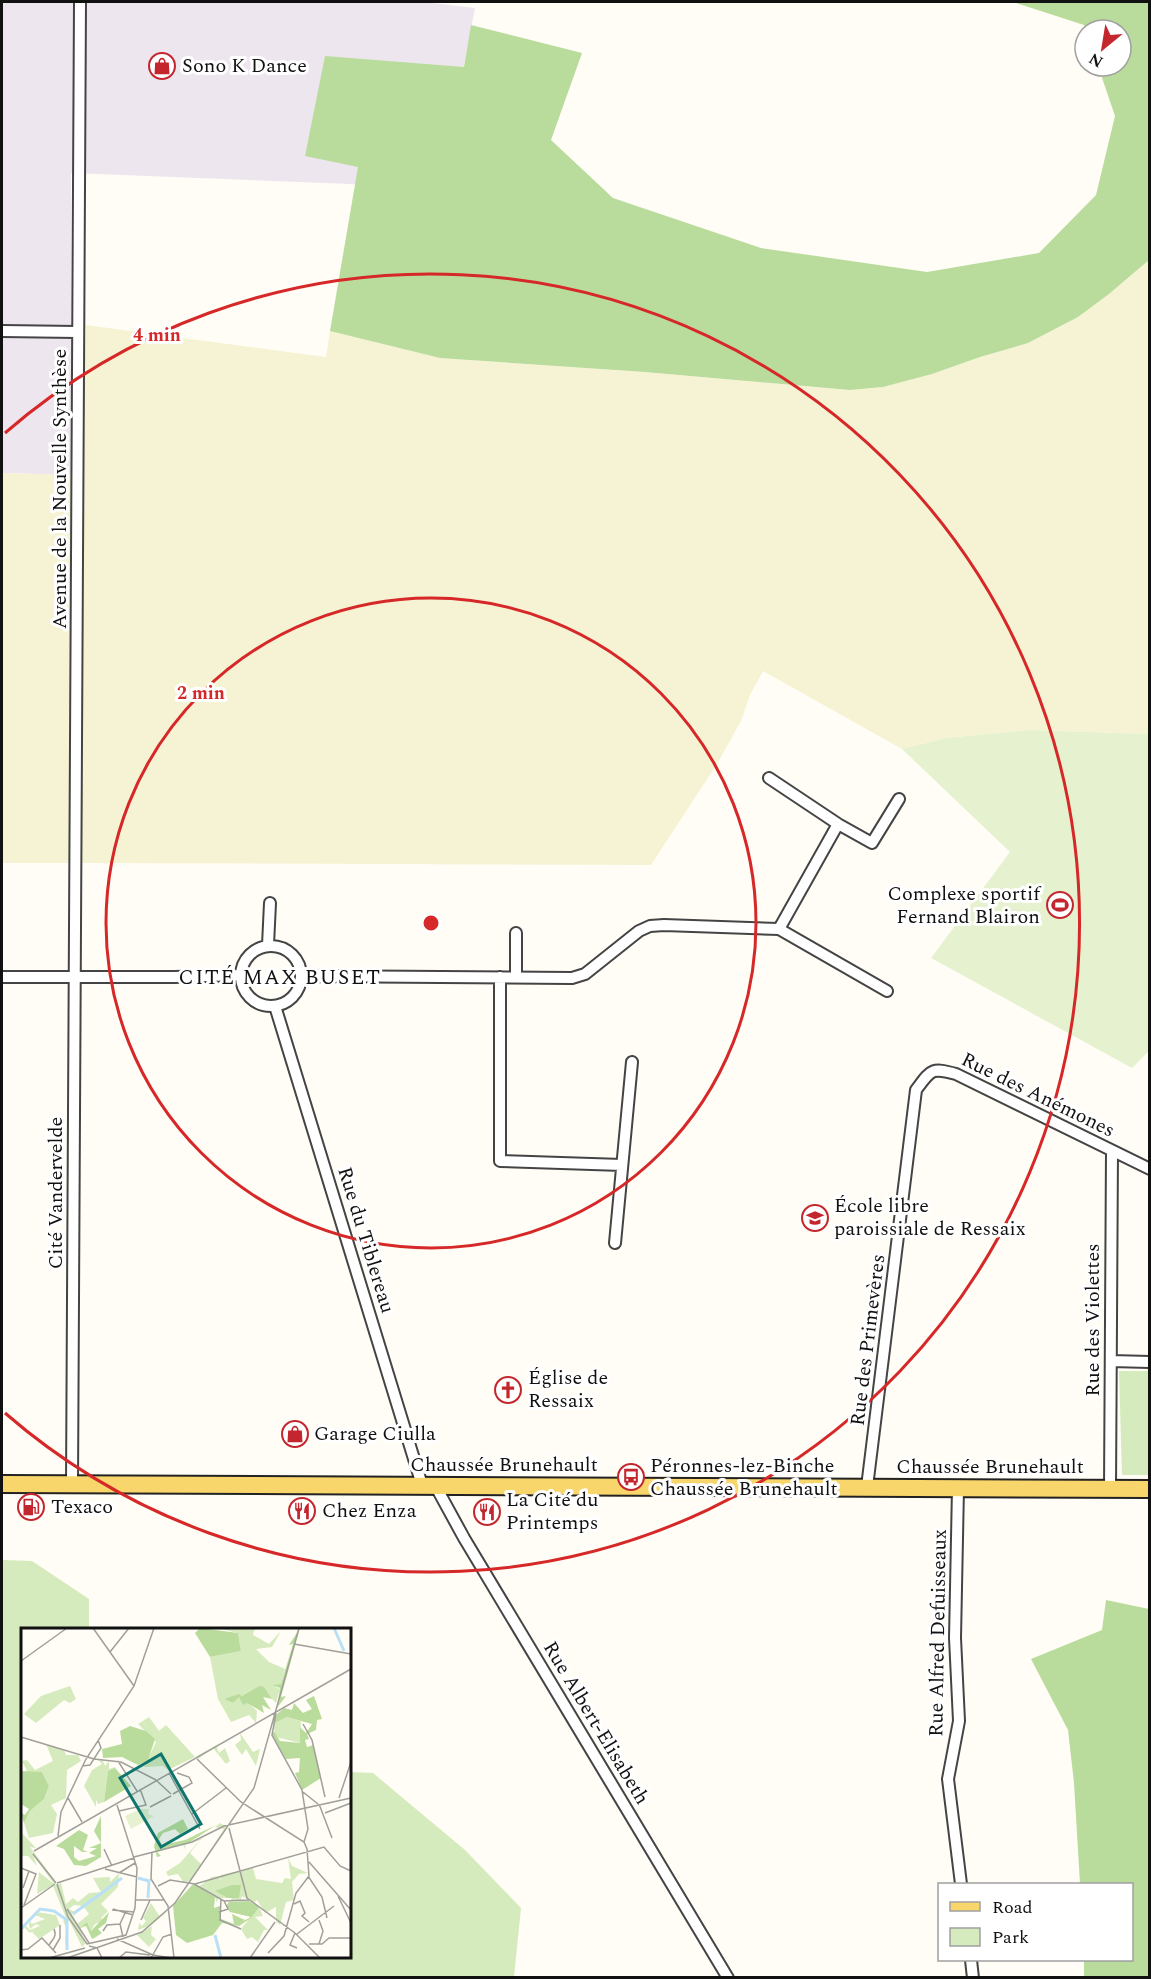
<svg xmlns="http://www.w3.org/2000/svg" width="1151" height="1979" viewBox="0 0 1151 1979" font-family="Spectral,serif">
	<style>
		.industrial { fill: #eee6ef }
		.farmland { fill: #f6f3d4 }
		.green { fill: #d5ebbd }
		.forest { fill: #b9dc9c }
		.pitch { fill: #e6f2cf }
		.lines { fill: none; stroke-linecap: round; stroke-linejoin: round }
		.street-casing { stroke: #444; stroke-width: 14 }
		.primary-casing { stroke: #222; stroke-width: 20 }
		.street { stroke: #fff; stroke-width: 10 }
		.primary { stroke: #f9d66b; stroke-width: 16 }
		.ring { fill: none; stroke: #d62828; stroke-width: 3 }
		.labels { text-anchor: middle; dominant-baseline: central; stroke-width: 6; stroke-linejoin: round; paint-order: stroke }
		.poi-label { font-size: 20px; fill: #111; stroke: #fff; text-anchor: start }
		.street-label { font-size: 20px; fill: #111; stroke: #fff }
		.neighbourhood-label { font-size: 21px; letter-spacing: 1.5px; fill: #111; stroke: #fff }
		.inset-river { fill: none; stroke: #b9e0f7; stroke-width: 3 }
		.inset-road { fill: none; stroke: #a09f9a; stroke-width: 1.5 }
		.view { fill: #0f766e; fill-opacity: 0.15; stroke: #0f766e; stroke-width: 3 }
		.inset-edge { fill: none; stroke: #111; stroke-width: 3 }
		.centre { fill: #d62828; stroke: #fff; stroke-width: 3 }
		.ring-label { font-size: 18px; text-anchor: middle; font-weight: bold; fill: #d62828; stroke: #fff; stroke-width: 6; stroke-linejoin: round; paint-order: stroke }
	</style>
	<rect width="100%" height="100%" fill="#fffdf5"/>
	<!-- industrial -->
	<path class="industrial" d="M2,2h421l52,6 -36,188 -89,-12 -279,-11v152l4,150 -73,-2z"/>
	<!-- farmland -->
	<path class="farmland" d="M1149,260v474l-120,-4 -83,8 -44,11 -139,-78 -13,24 -9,26 -24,43 -66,101 -570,-2 2,-443 3,-95 240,32 4,-26 110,27 205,14 205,18 33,-3 49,-13 48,-17 48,-14 50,-26 31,-23z
		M2,473l73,2 -2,388h-71z"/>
	<!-- green -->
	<path class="green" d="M1119,1371h30v104h-27z
		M2,1560l30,1 57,38v30l-67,1v326h328v-184l23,1 92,77 56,58 -7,69h-512z"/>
	<!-- forest -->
	<path class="forest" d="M1013,2h137l-1,258 -40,34 -31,23 -50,26 -48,14 -48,17 -49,13 -33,3 -205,-18 -205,-14 -110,-27 28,-164 -53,-11 20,-100 139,11 7,-42 111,28 -31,87 62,58 148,50 166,24 112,-19 57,-58 19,-79 -17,-50h23v-36h-35l-2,-5z
		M1106,1600l43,9v368h-65v-17h48v-76h-52l-6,-101 -6,-53 -37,-71 71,-29z"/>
	<!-- pitch -->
	<path class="pitch" d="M1029,730l120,4v317l-17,17 -201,-110 79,-106 -108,-103 44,-11z"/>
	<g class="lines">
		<defs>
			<path id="street" d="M2,331l75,1
				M769,778l69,46 34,19 27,-44
				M779,929l59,-105
				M516,933v44
				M268,945l2,-42
				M241 976a30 30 0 1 1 60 0a30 30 0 1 1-60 0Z
				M302,976l270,2 13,-4 54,-43 11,-5 14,-1 115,4 108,62
				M2,977h172l67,-2
				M500,977v184l122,4
				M275,1006l147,479
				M615,1243l17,-181
				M1111,1361l39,1
				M72,1485c4,-495 7,-989 8,-1483
				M435,1485l29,53 264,440
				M867,1487l49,-397c15,-20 15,-23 40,-16l194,95
				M958,1488l-3,150 4,83 -11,58 13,105
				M1110,1489l2,-338
				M971,1960l2,18"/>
			<path id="primary" d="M2,1484l1148,5"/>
		</defs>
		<!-- street casing -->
		<use href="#street" class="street-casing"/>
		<!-- primary casing -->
		<use href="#primary" class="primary-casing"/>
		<!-- street -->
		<use href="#street" class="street"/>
		<!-- primary -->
		<use href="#primary" class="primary"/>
	</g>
	<!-- distance rings -->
	<g class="ring">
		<circle cx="431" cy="923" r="325"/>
		<path d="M5 433A649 649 0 1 1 5 1413"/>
	</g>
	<!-- icons -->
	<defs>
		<symbol id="shop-ring" viewBox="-11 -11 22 22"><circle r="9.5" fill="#fff" stroke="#c4262e" stroke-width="1.5"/><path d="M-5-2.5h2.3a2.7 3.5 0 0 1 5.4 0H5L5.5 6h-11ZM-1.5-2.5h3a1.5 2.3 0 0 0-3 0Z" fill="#c4262e"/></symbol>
		<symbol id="stadium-ring" viewBox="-11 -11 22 22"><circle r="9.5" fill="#fff" stroke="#c4262e" stroke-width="1.5"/><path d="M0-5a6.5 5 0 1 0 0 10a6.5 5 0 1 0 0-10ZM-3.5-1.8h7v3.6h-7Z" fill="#c4262e"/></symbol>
		<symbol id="school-ring" viewBox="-11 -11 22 22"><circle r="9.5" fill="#fff" stroke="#c4262e" stroke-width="1.5"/><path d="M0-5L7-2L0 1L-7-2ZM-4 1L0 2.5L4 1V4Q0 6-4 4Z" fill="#c4262e"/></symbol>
		<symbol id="church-ring" viewBox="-11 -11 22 22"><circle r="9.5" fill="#fff" stroke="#c4262e" stroke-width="1.5"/><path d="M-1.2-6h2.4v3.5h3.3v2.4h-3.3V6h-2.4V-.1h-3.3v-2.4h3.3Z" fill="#c4262e"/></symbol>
		<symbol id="bus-ring" viewBox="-11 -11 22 22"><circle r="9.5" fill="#fff" stroke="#c4262e" stroke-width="1.5"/><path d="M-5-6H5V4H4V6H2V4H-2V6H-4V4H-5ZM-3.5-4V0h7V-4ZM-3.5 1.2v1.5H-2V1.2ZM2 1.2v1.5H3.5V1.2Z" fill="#c4262e"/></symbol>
		<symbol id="fuel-ring" viewBox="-11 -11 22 22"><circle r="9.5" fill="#fff" stroke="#c4262e" stroke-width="1.5"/><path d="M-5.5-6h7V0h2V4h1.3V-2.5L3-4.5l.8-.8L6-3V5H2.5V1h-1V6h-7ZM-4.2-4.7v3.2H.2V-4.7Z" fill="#c4262e"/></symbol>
		<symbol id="restaurant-ring" viewBox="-11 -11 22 22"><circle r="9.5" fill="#fff" stroke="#c4262e" stroke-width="1.5"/><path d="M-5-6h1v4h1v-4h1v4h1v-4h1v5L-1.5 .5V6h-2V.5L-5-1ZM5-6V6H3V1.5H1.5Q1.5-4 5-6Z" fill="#c4262e"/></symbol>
	</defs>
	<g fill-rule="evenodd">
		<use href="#shop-ring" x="147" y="51" width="30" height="30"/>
		<use href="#stadium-ring" x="1045" y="890" width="30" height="30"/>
		<use href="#school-ring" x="800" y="1203" width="30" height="30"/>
		<use href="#church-ring" x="493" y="1375" width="30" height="30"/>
		<use href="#shop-ring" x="280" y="1419" width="30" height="30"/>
		<use href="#bus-ring" x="616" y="1462" width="30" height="30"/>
		<use href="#fuel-ring" x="16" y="1492" width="30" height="30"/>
		<use href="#restaurant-ring" x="287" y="1496" width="30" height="30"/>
		<use href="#restaurant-ring" x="472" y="1497" width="30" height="30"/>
	</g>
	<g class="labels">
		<!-- poi labels -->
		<g class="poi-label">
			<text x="182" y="66">Sono K Dance</text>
			<text x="1040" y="894" text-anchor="end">Complexe sportif<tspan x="1040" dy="23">Fernand Blairon</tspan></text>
			<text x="834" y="1206">École libre<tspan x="834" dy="23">paroissiale de Ressaix</tspan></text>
			<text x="528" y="1378">Église de<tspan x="528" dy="23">Ressaix</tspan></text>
			<text x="314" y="1434">Garage Ciulla</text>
			<text x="650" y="1466">Péronnes-lez-Binche<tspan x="650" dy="23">Chaussée Brunehault</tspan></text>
			<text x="506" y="1500">La Cité du<tspan x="506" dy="23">Printemps</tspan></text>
			<text x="51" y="1507">Texaco</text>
			<text x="322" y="1511">Chez Enza</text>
		</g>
		<!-- street labels -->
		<g class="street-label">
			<text transform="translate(60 489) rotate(-90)">Avenue de la Nouvelle Synthèse</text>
			<text transform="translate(1038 1095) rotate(26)">Rue des Anémones</text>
			<text transform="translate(56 1193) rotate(-90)">Cité Vandervelde</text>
			<text transform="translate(366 1240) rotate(73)">Rue du Tiblereau</text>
			<text transform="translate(1093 1320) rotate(-90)">Rue des Violettes</text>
			<text transform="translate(868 1340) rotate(-83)">Rue des Primevères</text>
			<text x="504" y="1465">Chaussée Brunehault</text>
			<text x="990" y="1467">Chaussée Brunehault</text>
			<text transform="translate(938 1633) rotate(-89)">Rue Alfred Defuisseaux</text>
			<text transform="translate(596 1723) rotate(59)">Rue Albert-Elisabeth</text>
		</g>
		<!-- neighbourhood labels -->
		<g class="neighbourhood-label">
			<text x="280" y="978">CITÉ MAX BUSET</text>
		</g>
	</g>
	<!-- overview -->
	<g transform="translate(21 1628)">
		<rect width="330" height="330" fill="#fffdf5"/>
		<path d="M196,0h38l-2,7 16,9 12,-13 -9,16 -16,2 13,13 16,7 -4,15 -10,1 9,4 -4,14 -17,-17 -17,10 -3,-1 -15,4 9,4 6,-7 4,8 4,-2 10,9 -1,12 -7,-8 -18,7 -13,-23 -8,-42 31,-6 -3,-18zM49,58l6,13 -6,4 -6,-3 -28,23 -12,-9 17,-18zM128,89l10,14 7,-6 29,32 43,-24 -22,12 3,8 6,-5 5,13 -4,3 -13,-16 -15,11 -1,-3 -29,14 -5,-4 -19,1 12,-25 -18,-18zM266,89l14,4 -1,22 -24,-6 -3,-13zM219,105l13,19 7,-3 -4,17 -10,-17 -4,6 -7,-10 6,-5zM25,116l18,6 2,5h12l3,6 -14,9 -1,28 -15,7 6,9 -4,19 -24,5 -5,-15 6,-12 14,-12 5,-13 -7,-14 -14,1 -6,-12 5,-1 8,10 18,-9zM77,132l5,1 2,5 4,-5v8l6,-2 1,2 -8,2 -4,31 -6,2 -2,-4v7l-12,-21 8,-16 10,-6zM199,195l7,4 -36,53 -7,3 -6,-9 -10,2 -2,-4 14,-9 20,-23 -15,5 1,5 -3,-5 19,-7 -12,15 11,11 23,-35 -9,-2zM1,205l14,15 -6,-1 26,35 -1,2 -18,10 2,-22 15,12 -21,-29 4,11 -9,-10h-7zM267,230l4,8 16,7 -9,1 -7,8 2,18 -8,2 -6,23 -4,-3v-15l-11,6 -8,-13 -3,3 -12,-7 -1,4 -11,1 4,-6 5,3v-12l-19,5 8,7h-10l-1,5 -2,-6 -17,-10 14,-10 7,-1 2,6 -1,-7 33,-7 3,11 26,4 3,-5 6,1zM98,245l-1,14 -17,17 7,7 -7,7 3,3 -9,3 -4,7 -4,-9 -7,7 5,15 -3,3 -13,-27 -2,4v13l-2,8 1,-18 -3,-6 3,-3 -13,-32 8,-3 5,21 7,-6 5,4 11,-9 12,-1 -8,-14 17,-1v5zM53,277l9,1 6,8 -12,10 -5,-10 3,-2 -6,-3zM130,275l9,14 9,-6 -20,15 -11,4 1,-7 3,3 4,-5 -3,-3zM238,279l4,9 -8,1 13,13h-4l-6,12 -6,-5 -5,2 -6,-10zM15,284l20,3 4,10 -21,14 -7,-7 3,-2 -5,3 -5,-5 -4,2 5,-4 4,4 10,-4 -4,-2 -6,5 -1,-4 1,-4 2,3 13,-5 -10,-4zM131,298l-1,9 5,4 -7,8 -12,-12z" fill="#d5ebbd" fill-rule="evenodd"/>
		<path d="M179,0l38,5 3,18 -31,6 -15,-24zM279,0l-19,69 5,-1 -9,12 3,-20 -9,-3 10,-1 12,-40 -4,1zM238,58l5,1 8,12 -9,-2 8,13 -9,-5 2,8 -17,-10 -4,2 -4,-8 -6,6 -9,-4 15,-5 3,2zM293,68l8,23 -5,1 -1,10 -9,4 2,5 -4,1 2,7 6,-2 8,33 -19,12 -7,-17 4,-1 1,-14 -14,1 -14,-24 2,-4 6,10 20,2v-16l6,6 6,-9 -25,-7 -14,7 3,-9 8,-7 8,2 2,-7 9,10 9,-4 -6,-9zM109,98l16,5 9,8 -7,21 -10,5 -16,-8 -19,1 -1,-9 20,-5 -2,-13zM94,140l16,18 -27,16 4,-31zM0,143l21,1 7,14 -5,13 -14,12 -6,12 -3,-10 4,2 4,-6 -8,-5zM80,188v41l-15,9 -12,-1 -10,-16 -8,-3 23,-16 9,5 -5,15 5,2h-6l-8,-6v11l5,4 17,-5 -7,-3 8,-5h-8l12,-5 -7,-12zM162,191l5,10 -8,5 -5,-5 -12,4 -4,6 3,6 23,-5 31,-15 -26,17 -33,10 4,4 -4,1 -3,-11 4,-13zM172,256l22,13 -1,11 6,-2 1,13 13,5 -2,-10 13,6 -7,4 13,-7 -21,-5 -4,-6 3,-4 20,-1 10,6 -8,11 -12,8 -17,-3 -9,12 -26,8 -11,-8 -3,-29zM211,257h9l-2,13h-11l-13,-7zM88,284l-3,11 -8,6 4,4 -6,4 -4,2 -6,-13 -6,2 7,-6 4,9z" fill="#b9dc9c"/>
		<path d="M119,181h9l-1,5 6,2 -23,13 -6,-13z" fill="#e6f2cf"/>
		<path class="inset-river" d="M313,0l10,23M117,250l11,3 -1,17M52,286l49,-36M0,301l19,-20 14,2 13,9v30M194,307l6,23"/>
		<path class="inset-road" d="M72,0l41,58M273,16l57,10M89,24l19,-24M0,33l46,-33M255,85l-4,22 30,55 6,39 -4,13M282,96l9,16 13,57M0,109l73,22 27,3 35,18M176,131l44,43 63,40 3,7 2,27 -13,17 -12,43 -16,17M97,133l19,30M61,138l8,-1 11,-17 -3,-8M148,145l31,56M136,153l14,13M282,164l15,12M152,166l19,-11 -3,-6 -12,-4M47,170l14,24M318,170l12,-36M298,176l13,34M129,179l21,-11M98,183l27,-6 -6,-16M304,185l26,-10M171,186l34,-26M208,200l18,70 48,35 25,25M37,208l3,-24 25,-53 48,-73 20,-58M83,221l8,17M13,223l317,-182M131,224l-1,27 17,27 6,52M12,226l23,29M113,229l58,-15 32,-16 127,-28M288,234l42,48M0,240l15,6 -12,31M84,241l32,8M98,245l16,-10M287,248l14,21 5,21M36,255l77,-25M36,256l11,33 19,27M173,256l30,17 25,-1M137,258l12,-6 25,4 129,-37 16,19 11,5M2,260l6,-17M317,268l13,27M200,271l-1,21 21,9M115,272h28M273,276l6,-3 5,12 -3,3 7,6M0,280l34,-24M46,281l22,34M92,281l20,6M91,282l22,2M198,284l9,-3 -4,-8M120,292l9,-20M86,297l-4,6 4,-6 13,-1M274,305l-5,12 7,3M276,306l37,-28M102,309l-3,-13 5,-11M96,311l36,16 18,3M66,316l39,-9 9,-27 2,-40 -20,-63M288,316h13l7,-6h22M298,316l4,-13 -4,-11M28,317l5,-7 1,-3v-3l-1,-3 1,4M68,318l8,2 5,10M0,322l7,-1 14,-11 14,15M32,322l7,-12v-13M28,330l36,-10M46,330l75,-26 33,-29 79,-115 45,-160M98,330l7,-6 24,3M130,330l12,-21 9,-3M229,330l25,-36"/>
		<path class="view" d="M140,126l40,70 -40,23 -41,-69z"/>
		<rect width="330" height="330" class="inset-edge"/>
	</g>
	<circle cx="431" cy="923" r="9" class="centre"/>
	<g class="ring-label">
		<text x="157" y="341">4 min</text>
		<text x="201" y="699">2 min</text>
	</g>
	<!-- border -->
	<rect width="1151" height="1979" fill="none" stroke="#111111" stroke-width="6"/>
	<!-- legend -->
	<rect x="938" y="1883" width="195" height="78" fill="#ffffff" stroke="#a0a0a0" stroke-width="1.5"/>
	<rect x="950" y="1902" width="30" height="9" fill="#f9d66b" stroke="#a0a0a0" stroke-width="1.5"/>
	<text x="992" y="1913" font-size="18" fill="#111111">Road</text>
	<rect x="950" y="1928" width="30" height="18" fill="#d5ebbd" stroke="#a0a0a0" stroke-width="1.5"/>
	<text x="992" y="1943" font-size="18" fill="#111111">Park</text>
	<!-- north arrow -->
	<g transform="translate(1103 48) rotate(210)"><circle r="28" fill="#ffffff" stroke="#a0a0a0" stroke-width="1.5"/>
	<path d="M0-4.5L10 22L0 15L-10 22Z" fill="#c4262e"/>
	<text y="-9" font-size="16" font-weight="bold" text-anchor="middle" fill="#111111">N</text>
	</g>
</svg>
